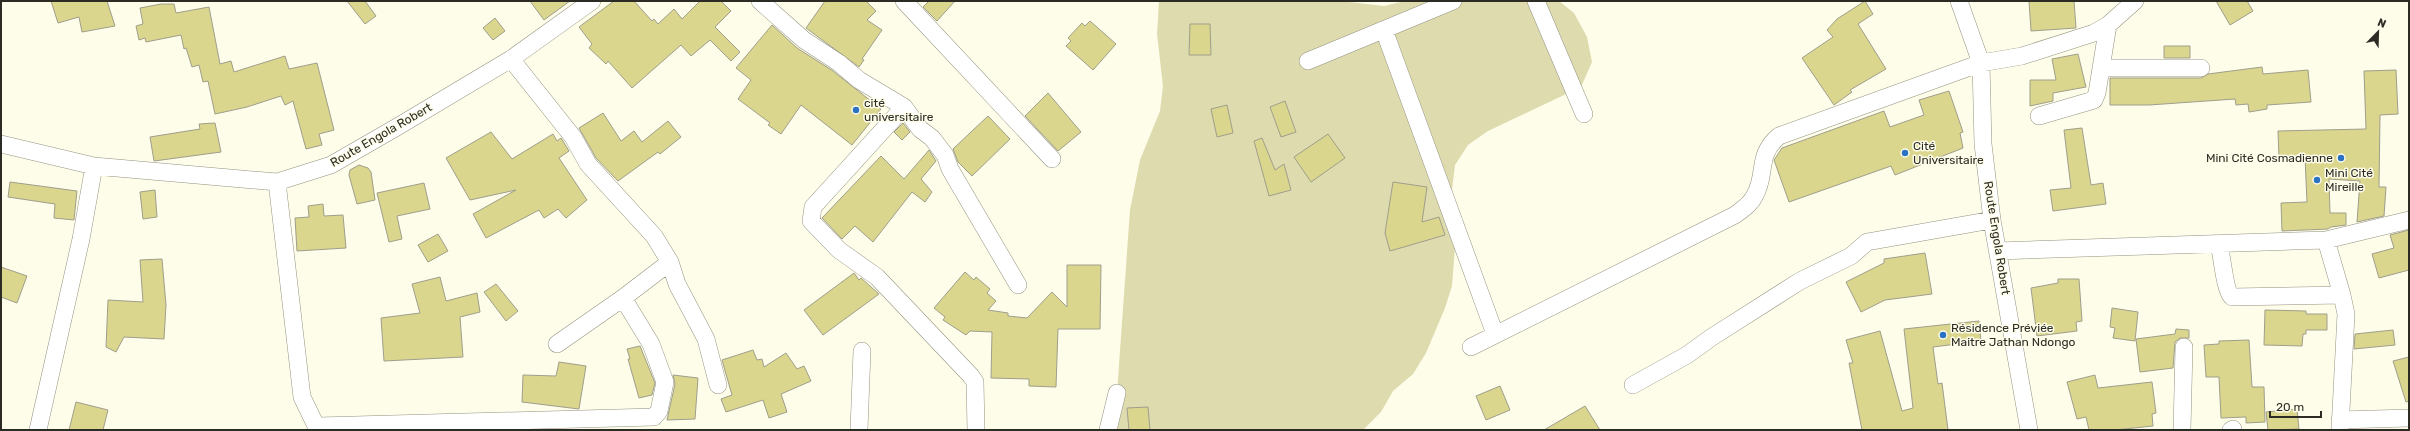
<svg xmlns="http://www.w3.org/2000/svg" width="2410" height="431" viewBox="0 0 2410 431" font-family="Rubik,sans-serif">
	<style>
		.green { fill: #dedbaf }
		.building { fill: #dbd68d; stroke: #9f9e8c }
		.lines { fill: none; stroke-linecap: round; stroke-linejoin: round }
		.minor-casing { stroke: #939280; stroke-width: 18 }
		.minor { stroke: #fff; stroke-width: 17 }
		.poi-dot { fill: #2c72c3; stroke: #fefdea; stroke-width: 1.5 }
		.labels { text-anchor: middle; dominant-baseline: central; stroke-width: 3; stroke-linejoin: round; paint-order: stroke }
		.poi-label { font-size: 12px; fill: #2c2b24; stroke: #fefdea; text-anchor: start }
		.street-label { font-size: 12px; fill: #2c2b24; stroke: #fefdea }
	</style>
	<rect width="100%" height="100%" fill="#fefdea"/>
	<!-- green -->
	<path class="green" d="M1159,1h181l44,5 21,-5h154l15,12 13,24 5,25 -11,25 -93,44 -20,14 -13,20 -3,25 4,45 -4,51 -7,22 -19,45 -13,21 -20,17 -12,21 -18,18h-255l9,-37 13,-183 10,-50 20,-49 3,-25 -6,-52z"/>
	<!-- building -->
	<path class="building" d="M51,1h56l8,25 -33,6 -3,-15 -21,6z
		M347,1h18l11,15 -11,8z
		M530,1h40l-26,19z
		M614,1h20l18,20 2,-2 4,5 16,-15 8,10 18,-18h21l10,10 -16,16 25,25 -9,9 -21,-21 -19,16 -10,-11 -49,43 -24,-27 -2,3 -17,-16 3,-4 -13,-17z
		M825,1h41l10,10 -9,9 15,10 -20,29 2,1 -5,7 -53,-39z
		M929,1h26l-18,20 -14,-14z
		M1865,1l8,13 -15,10 28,45 -36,21 2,2 -18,13 -32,-47 31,-21 -6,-7 10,-11z
		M2029,1h45l2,27 -45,3z
		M2216,1h31l6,10 -23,14z
		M161,4h13l2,9 33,-6 11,57 11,-3 3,11 51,-16 4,13 28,-6 17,67 -15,4 3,11 -16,4 -13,-48 -8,4 -4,-9 -34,11 -32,7 -7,-33 -5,1 -4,-17 -7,2 -6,-19 -2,1 -3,-14 -35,7 -1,-4 -6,2 -3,-14 7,-2 -3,-16z
		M495,18l10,13 -12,9 -10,-12z
		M1090,21l26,23 -23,26 -27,-24 5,-5 -3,-3 14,-15 3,3z
		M1190,24h20l1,31h-22z
		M772,25l25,23 36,23 48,38 -29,36 -51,-40 -20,29 -13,-9 2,-2 -32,-24 13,-19 -15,-12z
		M2164,46h26v12h-26z
		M2078,54l8,33 -33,6v8l-23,5v-26h26l-4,-21z
		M2262,67l1,7 45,-4 3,32 -44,3v4l-18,3 -1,-8 -12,1 -1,-6 -86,6h-39v-27h91l7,-4z
		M2396,70l2,44 -18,1 -1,72h7l-2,29 -27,6 3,-41 -31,-2 1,34h16v12l-15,2 -3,2 -46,2 -1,-28 26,-1 -2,-45h-26l-1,-26 88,-2 -2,-58z
		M1949,91l14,41 -3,1 3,15 -68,27 -4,-9 -102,36 -15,-42 8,-12 102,-37 6,16 34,-12 -5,-15z
		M1048,93l33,39 -23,19 -33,-35z
		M1285,101l11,31 -15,5 -11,-30z
		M1227,105l6,28 -16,4 -6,-28z
		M603,113l18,28 13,-10 8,11 26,-21 13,16 -21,17 -2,-2 -40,29 -22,-23 -17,-30z
		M988,116l22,23 -38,37 -14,-14 -5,-13z
		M215,123l6,29 -67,9 -4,-24 50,-8 -1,-5z
		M903,123l7,9 -8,8 -8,-8z
		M2082,128l9,57 12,-2 3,21 -53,7 -3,-21 21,-2 -7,-58z
		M491,132l21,27 41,-25 4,7 4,-3 8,13 -10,7 28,42 -21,18 -8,-9 -14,9 -5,-8 -53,28 -13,-24 43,-24 -46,10 -24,-42z
		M1328,134l17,24 -34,24 -17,-25z
		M1262,138l13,32 9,-6 7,26 -22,6 -15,-55z
		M929,150l7,11 -15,18 11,13 -7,10 -13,-10 -39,50 -18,-16 -13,13 -20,-21 59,-62 23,23z
		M359,165l9,3 3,4 4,28 -18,4 -8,-29 1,-5z
		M10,182l67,9 -3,29 -20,-2 1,-14 -47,-7z
		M1393,182l34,5 -5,35 17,-5 6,18 -55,16 -5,-18z
		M424,183l6,26 -33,7 5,23 -13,3 -12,-49z
		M155,190l2,27 -14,2 -3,-27z
		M323,204l1,12 19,-1 3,33 -49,3 -2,-33 14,-1 -1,-11z
		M2409,230v40l-30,8 -7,-24 22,-6 -4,-13z
		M438,234l10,17 -20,11 -10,-17z
		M1925,253l7,41 -47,6 -24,12 -15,-30 38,-19v-4z
		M162,259l4,46 -2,34 -40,-2 -8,15 -10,-5 2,-47 35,2 -3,-42z
		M1067,265h34l-1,64h-42l-2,58 -27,-1v-7l-38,-1 1,-46 -22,-1 -4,4 -23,-15 2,-3 -11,-9 31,-36 9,8 2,-3 14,12 -3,4 9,8 -8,9 20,3v3l19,2 25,-26 15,15z
		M1,267l26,9 -10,27 -16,-6z
		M854,273l5,7 2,-2 18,16 -56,41 -19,-25z
		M440,277l6,24 31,-8 3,19 -20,5 3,40 -79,4 -3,-43 39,-5 -8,-29z
		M2058,279h21l3,42 -6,1 1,9 -40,5 -6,-48 27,-5z
		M496,284l22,27 -12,10 -22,-29z
		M2112,308l26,4 -3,29 -22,-3 2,-10 -5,-1z
		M2265,310l41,1v3h21v16h-21v4h-3l-1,12 -38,-1z
		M1979,321l2,20 -48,6 5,37 4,-1 6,47h-86l-13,-67h4l-7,-23 34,-9 22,80 11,-3 -9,-79z
		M2176,329l13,1v8h-9l-5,4 -2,26 -33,4 -4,-33 39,-5z
		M2393,330l2,15 -41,4 1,-15z
		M2249,340l3,47h12l1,35 -19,1v-6l-25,1 -2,-41h-13l-2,-32 15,-1v-3z
		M640,346l15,37 -3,12 -13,3 -11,-39h2l-3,-10z
		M753,350l4,10 5,-1 2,8 22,-14 11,16 7,-3 7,15 -30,13 6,18 -18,6 -6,-18 -37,12 -5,-13 11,-4 -10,-35z
		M2409,357v44l-3,1 -13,-41z
		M559,362l27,4 -7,43 -57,-7 1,-27 33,1z
		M673,375l25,3 -3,41 -28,1 8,-36z
		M2095,375l3,13 54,-6 4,31 -4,1 1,12 -38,4h-26l-3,-13 -9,2 -10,-37z
		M1500,386l10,24 -24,10 -10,-24z
		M76,402l32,8 -5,20h-34z
		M1585,406l15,24h-56z
		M1148,407l2,23h-21l-2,-22z
		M2297,409l2,20 -31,1 -2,-18z"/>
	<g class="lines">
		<defs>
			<path id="minor" d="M760,1l44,39 35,23 20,17 45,27 16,22 12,9 13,17 5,14 68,116
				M904,1l148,158
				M1536,1l48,113
				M1959,1l22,62 2,81 9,76 37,210
				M1384,30l111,304
				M511,59l62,78 15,27 66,72 16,26 7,22 29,55 12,46
				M1308,61l145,-60
				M2101,68h100
				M904,107l-91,100 -2,14 28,29 38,27 94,99 4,6 1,48
				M2039,116l55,-16 3,-7 11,-68
				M1,144l93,22 183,16 54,-17 66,-38 114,-68 81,-58
				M277,182l25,215 16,33
				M2326,240l16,55
				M2219,244c3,12 6,48 13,53l110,-2 4,19 -6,116
				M1998,251l328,-11 83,-20
				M557,344l66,-46 47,-36
				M1471,347l264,-132c8,-6 16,-11 20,-20 12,-21 1,-40 24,-59l202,-73 41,-7 72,-23 14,-8 27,-24
				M1633,385l54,-30 25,-18 88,-56 51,-25 16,-14 125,-22
				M2340,420l69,-2
				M318,426l336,-9 5,-6 6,-29 -14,-38 -28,-46
				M38,430l43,-191 13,-73
				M859,430l3,-79
				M1108,430l9,-37
				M2182,430l2,-83
				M2231,430l2,-1"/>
		</defs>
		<!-- minor casing -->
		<use href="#minor" class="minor-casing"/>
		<!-- minor -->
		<use href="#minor" class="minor"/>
	</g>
	<!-- markers -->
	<g class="poi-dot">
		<circle cx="856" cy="110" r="4"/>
		<circle cx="1905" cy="153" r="4"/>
		<circle cx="2341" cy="158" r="4"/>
		<circle cx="2317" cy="180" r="4"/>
		<circle cx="1943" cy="335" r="4"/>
	</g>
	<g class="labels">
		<!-- poi labels -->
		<g class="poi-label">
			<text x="864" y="103">cité<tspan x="864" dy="14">universitaire</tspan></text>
			<text x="1913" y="146">Cité<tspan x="1913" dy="14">Universitaire</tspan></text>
			<text x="2333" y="158" text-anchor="end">Mini Cité Cosmadienne</text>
			<text x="2325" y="173">Mini Cité<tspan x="2325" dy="14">Mireille</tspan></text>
			<text x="1951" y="328">Résidence Préviée<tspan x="1951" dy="14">Maitre Jathan Ndongo</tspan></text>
		</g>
		<!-- street labels -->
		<g class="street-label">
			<text transform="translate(381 135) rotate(-30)">Route Engola Robert</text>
			<text transform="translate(1997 238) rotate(81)">Route Engola Robert</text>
		</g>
	</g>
	<!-- border -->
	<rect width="2410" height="431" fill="none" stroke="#2c2b24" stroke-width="4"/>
	<!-- north arrow -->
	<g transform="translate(2378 32) rotate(23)" stroke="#fefdea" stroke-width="3" paint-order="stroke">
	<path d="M0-3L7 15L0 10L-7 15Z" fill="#2c2b24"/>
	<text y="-6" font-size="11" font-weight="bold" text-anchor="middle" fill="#2c2b24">N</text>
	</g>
	<!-- scale -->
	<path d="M2270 411v6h51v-6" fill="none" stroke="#2c2b24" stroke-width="2"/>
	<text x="2276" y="411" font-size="12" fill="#2c2b24" stroke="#fefdea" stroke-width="3" paint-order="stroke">20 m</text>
</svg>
